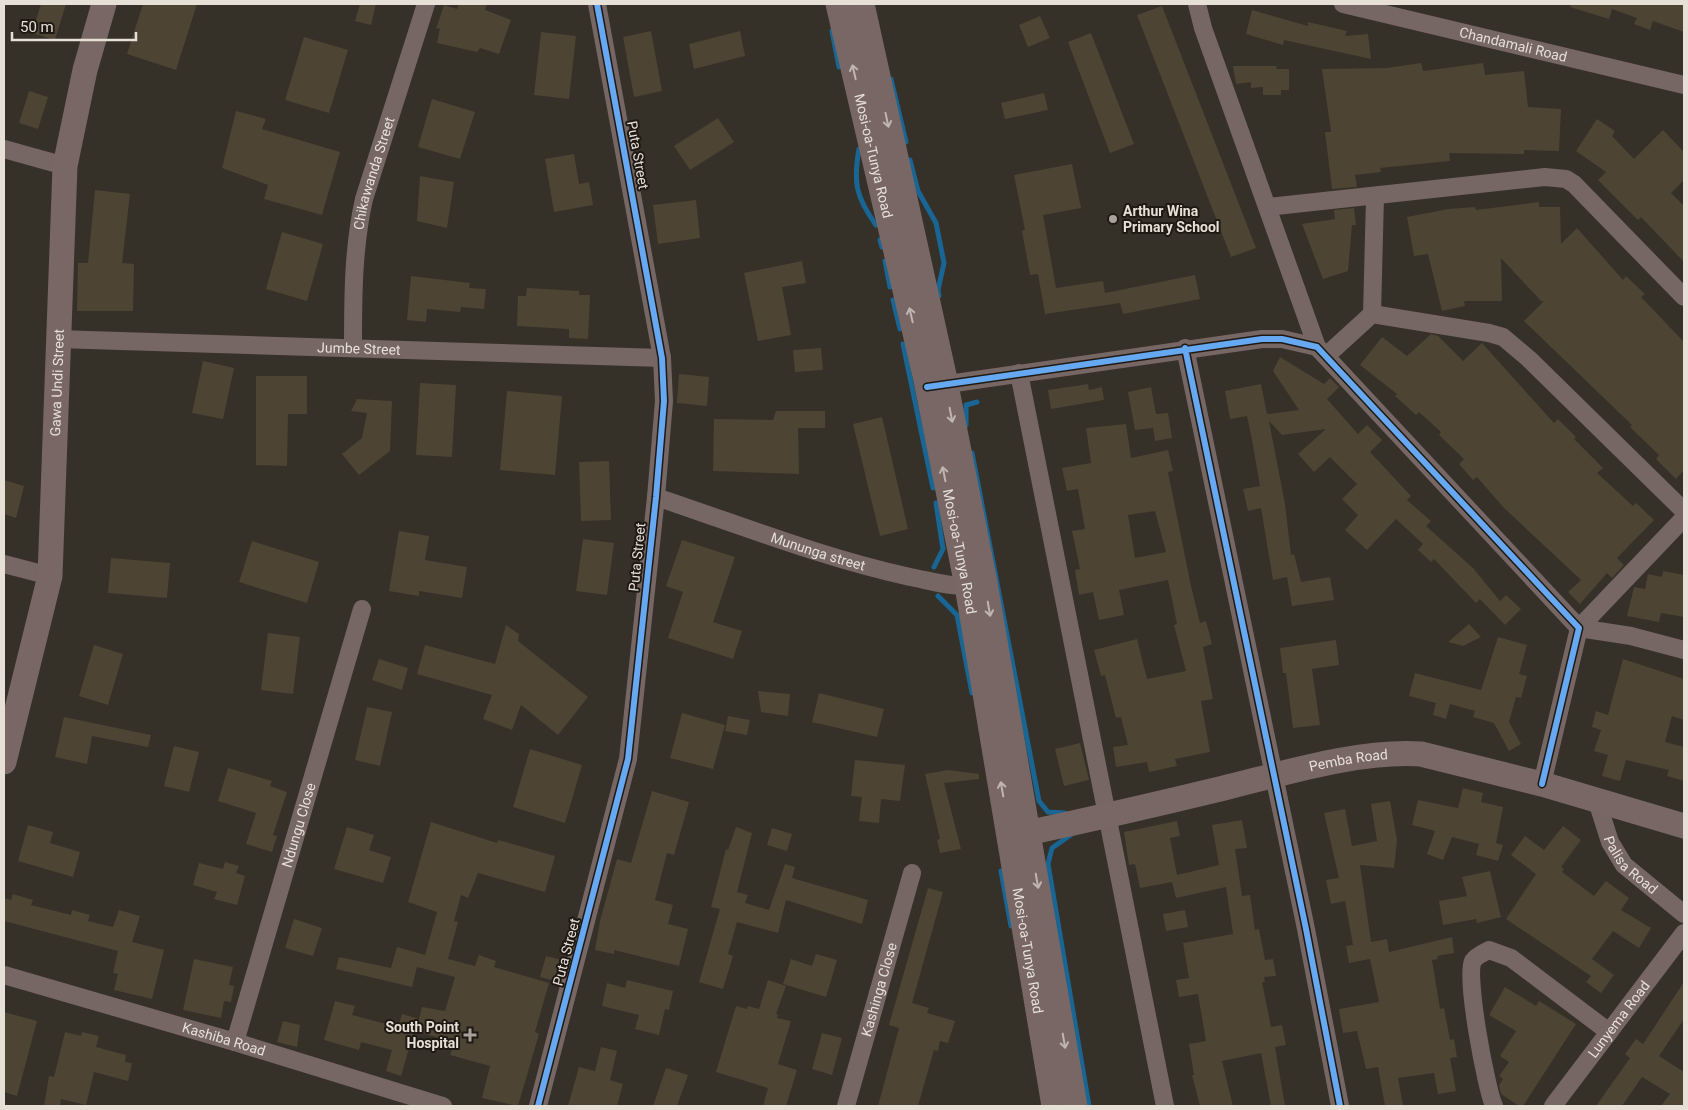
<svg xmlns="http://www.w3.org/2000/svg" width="1688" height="1110" viewBox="0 0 1688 1110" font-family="Roboto,sans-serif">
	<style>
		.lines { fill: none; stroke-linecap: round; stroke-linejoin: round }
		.stream { stroke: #196594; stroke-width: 5 }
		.building { fill: #4d4434; fill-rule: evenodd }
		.street { stroke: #766664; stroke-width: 18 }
		.secondary { stroke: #786764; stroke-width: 25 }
		.cycleway-casing { stroke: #1e1913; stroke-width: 9 }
		.cycleway { stroke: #66a8f1; stroke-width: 6 }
		.oneway { stroke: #c0b6af }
		.poi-dot { fill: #a8a29a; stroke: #1e1913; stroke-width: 2 }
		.labels { text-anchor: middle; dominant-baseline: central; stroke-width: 4; stroke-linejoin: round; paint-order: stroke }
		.street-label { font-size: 14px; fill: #e6e0d7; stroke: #1e1913 }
		.poi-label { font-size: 14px; font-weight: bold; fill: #e6e0d7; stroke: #1e1913; text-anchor: start }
	</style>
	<rect width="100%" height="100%" fill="#353028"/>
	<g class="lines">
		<!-- stream -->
		<path class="stream" d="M832,31l7,36
			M891,79l15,63
			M859,149c-6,34 -3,48 17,76
			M910,160l8,31 18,32 8,40 -6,27 1,6
			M880,240l2,7
			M885,261l5,26
			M893,300l7,29
			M903,344l30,144
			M966,425v-20l11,-3
			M972,453l67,348 9,11 17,1
			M934,567l9,-18 -7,-46
			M938,596l19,19 15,78
			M1072,834l-20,14 -4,16 41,242
			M1001,871l10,55"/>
	</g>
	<!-- building -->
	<path class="building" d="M41,4h25l-11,36 -23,-7z
		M143,4h54l-21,66 -49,-16z
		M360,4h16l-5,21 -16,-4z
		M459,4h28l-2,6 26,10 -12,34 -19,-6 -3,4 -40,-9 3,-15 -4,1 8,-24 13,4z
		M1571,4h113v28l-31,-11 -3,9 -16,-6 3,-6 -25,-9 -3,10 -39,-12z
		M1162,6l94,242 -25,9 -94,-242z
		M1252,10l56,16v-4l39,9 -2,5 23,-2 3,25 -87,-19 -1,5 -37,-11z
		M1040,16l10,22 -22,9 -9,-22z
		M651,31l11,60 -28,6 -11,-60z
		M740,31l5,25 -51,13 -5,-25z
		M541,32l35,4 -7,63 -35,-4z
		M1091,33l43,111 -24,9 -42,-111z
		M304,37l44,13 -19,63 -44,-13z
		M1421,63l2,8 60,-8 2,12 39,-4 4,36 33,2 -2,42 -35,-1v4l-75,-1 1,8 -70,7 1,4 -26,3 2,12 -25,2 -7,-57h6l-9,-63 65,-1z
		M1233,66h44l-1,3h13v21h-8v5h-18v-8l-12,1v-6l-15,2z
		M29,91l19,6 -10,32 -19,-6z
		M1044,93l4,17 -43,9 -4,-16z
		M432,99l43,13 -15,47 -42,-12z
		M236,111l30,8 -4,10 78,23 -18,63 -58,-16 4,-14 -46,-17z
		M718,118l16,24 -44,28 -16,-24z
		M1597,119l18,12 -3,5 22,23 29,-29 21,22v28l-13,13 13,13v56l-43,-45 -3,3 -40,-40 8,-8 -30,-21z
		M574,154l5,30 10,-2 4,23 -39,7 -9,-53z
		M1072,164l9,44 -38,7 13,73 47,-7 2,12 90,-18 5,24 -77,15 -3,-11 -75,11 -7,-40 -8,1 -8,-44 3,-1 -11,-55z
		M420,176l34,6 -7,46 -30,-7z
		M95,190l35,4 -8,69 12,1 -1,47h-56l1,-48h10z
		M696,200l4,38 -42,6 -5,-39z
		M1539,202v5h21l1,37 16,-16 46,52 3,-4 19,18 -4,3 43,45v128l-8,9 -20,-20 3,-4 -29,-28 2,-2 -108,-104 20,-20h-3l-40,-43 1,43h-38l1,5 -23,5 -14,-57 -14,2 -7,-39 41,-8 27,-2 1,3z
		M1354,208l2,17h-4l-4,46 -25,8 -21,-55 33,-5 -1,-9z
		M282,232l41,12 -16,57 -41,-12z
		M802,261l4,22 -24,4 9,48 -33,6 -14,-68z
		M411,276l59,7 -1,5 17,1 -2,20 -23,-2 -1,5 -33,-3 -1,13 -19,-2z
		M527,288l52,3v4h11l-2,44 -19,-1v-9l-52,-3 1,-30h8z
		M1431,334l7,2 25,25 19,-18 72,80 4,-4 18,18 -2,2 29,29 -6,5 36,33 3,-3 18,17 -37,38 7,7 -12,13 -5,-5 -27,31 -12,-12 13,-12 -77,-72 -27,-31 -4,3 -14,-16 5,-5 -25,-24 2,-3 -22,-20 -3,3 -21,-19 2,-2 -37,-29 22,-28 25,19z
		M821,348l2,22 -28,2 -2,-22z
		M1280,357l44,27 6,-6 9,9 -12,12 31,35 9,-9 15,15 -12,12 41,44 -4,4 24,21 -5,5 47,42 27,33 6,-6 15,14 -16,16 -25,-26 -4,4 -42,-44 -3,3 -13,-12 5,-6 -27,-25 -29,31 -22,-20 13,-15 -16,-16 15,-15 -27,-27 -16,15 -16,-18 28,-25 -44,6 -13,-14 16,83 6,51 3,-1 7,28 29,-5 4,23 -42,6 -5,-29 -14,3 -12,-72 -13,3 -5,-22 17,-3 -8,-46 -5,-24 -17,3 -5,-28 36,-7 6,30 32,-4 -26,-39z
		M203,361l31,7 -11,51 -31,-6z
		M679,374l30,3 -2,29 -30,-3z
		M256,376h51v38h-19l-1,52 -31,-1z
		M420,383l36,2 -4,72 -36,-2z
		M1088,384l1,6 13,-3 2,13 -53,9 -3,-19z
		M1151,387l5,27 12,-1 4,25 -17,3 -2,-13 -18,2 -7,-38z
		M507,391l55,5 -7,79 -55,-5z
		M357,399l35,2 -2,50 -31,24 -17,-21 20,-16 5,-25 -16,-2z
		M776,411h49v17h-27l1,46 -86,-3 1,-52 59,1z
		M882,417l26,112 -28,7 -27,-112z
		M1126,424l5,34 37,-8 5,21 -5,1 23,114 9,37 6,-2 6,23 -9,3 10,52 -12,2 9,51 -35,7 2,7 -28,6 -2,-10 -31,5 -3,-20 15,-2 -7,-28 -5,1 -11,-43 -4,1 -7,-26 43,-11 10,40 39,-8 -12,-46 3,-1 -9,-44 -49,10 5,25 -25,5 -6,-28 -14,3 -4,-25 5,-1 -8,-38 13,-2 -7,-40 -11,2 -5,-23 29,-5 -5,-35zM1155,511l11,41 -31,6 -7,-43z
		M609,461l2,59 -30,1 -2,-59z
		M4,480l20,6 -8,32 -12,-4z
		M399,531l30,5 -4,24 42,7 -5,31 -43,-7v5l-30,-5z
		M583,539l31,4 -7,52 -31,-4z
		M682,540l53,17 -22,65 29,9 -9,28 -65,-21 15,-46 -17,-6z
		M252,541l67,21 -12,41 -68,-21z
		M111,558l59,5 -3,35 -59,-5z
		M1663,571l21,4v42l-23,-4 -2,9 -32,-6 7,-29 11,2 3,-15 14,3z
		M1469,624l12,13 -18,9 -15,-4z
		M506,625l13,9 -1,7 70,56 -30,38 -37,-30 -9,25 -29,-11 9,-24 -75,-21 8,-29 70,19z
		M268,633l32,4 -7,57 -32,-4z
		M1498,637l29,8 -8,29 8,2 -6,22 -5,-1 -7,25 12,22 -12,7 -15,-28 -21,-6 2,-6 -25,-7 -4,15 -13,-4 3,-12 -27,-7 6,-23 66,17z
		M1336,640l3,25 -27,4 8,56 -27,3 -7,-55h-3l-3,-25z
		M94,645l29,9 -15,51 -29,-9z
		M379,659l29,9 -6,22 -30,-10z
		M1623,659l61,20v41l-12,-4 -7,26 19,5v34l-17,-5 2,-6 -43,-10 -6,21 -18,-5 6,-21 -14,-4 7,-21 -9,-3 4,-16 12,4z
		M758,691l32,3 -2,22 -27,-4z
		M819,693l65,16 -7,28 -65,-15z
		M367,707l25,5 -12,54 -25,-6z
		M682,713l43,12 -12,44 -43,-11z
		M728,716l22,4 -3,15 -22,-4z
		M64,717l87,18 -3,12 -56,-11 -5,28 -32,-7z
		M1080,743l9,37 -25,6 -9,-37z
		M174,746l25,6 -10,40 -25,-6z
		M530,749l52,16 -17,58 -52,-16z
		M855,760l50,5 -5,36 -19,-2 -2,24 -20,-2 3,-24 -11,-1z
		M228,768l44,13 -2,5 17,6 -14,43 4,1 -5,16 -26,-8 10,-31 -38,-12z
		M948,770l31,4v5l-35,4 17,66 -21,4 -3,-13 3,-1 -15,-65z
		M1463,788l20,5 -2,9 22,5 -7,36 7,2 -5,16 -22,-6 3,-11 -27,-7 -9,23 -16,-6 8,-23 -23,-6 6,-25 40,8z
		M652,791l37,11 -15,53 -7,-2 -12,47 18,5 -5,19 20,5 -9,37 -65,-16v4l-19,-4 5,-29 17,-62 14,4z
		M1390,801l7,39 -3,28 -34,-3 11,77 16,-3 2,13 63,-15 2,16 -17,3 1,3 -6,1 8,49 4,-1 6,32 4,-1 3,18 -7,1 6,33 -18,3 -4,-21 -36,5 5,28h-18l-7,-39 -12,2 -9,-38 -14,2 -4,-24 40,-7 -9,-43 -21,4 -3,-17 7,-1 -8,-44 -14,3 -5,-24 13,-2 -15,-65 21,-4 7,37 25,-5 -6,-37z
		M1242,820l5,28 -12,1 7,47 8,-1 5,35 4,-1 6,31 8,-1 3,17 -12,1 1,5h-3l9,45 11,-2 4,20 -11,2 10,59h-14l-10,-53 -39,8 11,45h-33l-8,-31h2l-5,-31 17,-3 -8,-47 -19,3 -3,-17 13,-2 -6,-35 50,-9 -7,-47 -50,11 -4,-16 -32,6 -5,-24 -6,1 -5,-33 53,-11 3,15 -10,2 7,37 42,-10 -7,-40z
		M431,822l66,21 1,-3 57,16 -10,36 -67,-19 -10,25 -7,-3 -7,26 4,1 -10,37 27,7 4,-11 17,6 -2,6 55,16 -14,49 4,2 -21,72 -36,-8 8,-32 -40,-11 4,-13 -40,-11 -13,45 -15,-5 6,-21 -31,-8 -2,8 -35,-10 11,-39 20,5 -3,9 46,12 4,-13 17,5 3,-12 23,4 10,-34 -38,-10 -5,20 -76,-18 3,-12 52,11 6,-21 28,8 12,-43 -29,-10z
		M28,825l25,7 -3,11 30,9 -7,25 -55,-16z
		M1563,826l18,14 -20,27 3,2 -2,3 32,24 12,-15 23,17 -8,12 30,18 -12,20 -26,-17 -21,28 22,16 -13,18 -15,-11 5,-6 -85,-57 30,-45 -25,-19 14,-19 19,14z
		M347,827l27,8 -5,15 22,7 -8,26 -49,-14z
		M736,827l16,6 -15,59 11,3 -3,8 24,7 16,-46 10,3 -3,11 76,22 -6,24 -76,-24 -8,33 -41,-11 -9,32 5,2 -10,33 -24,-7 21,-73 -9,-2 15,-58 2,1z
		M772,828l20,6 -5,17 -20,-6z
		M225,862l14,4 -3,7 9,3 -8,29 -23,-6 3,-7 -24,-7 6,-22 24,6z
		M1490,871l11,46 -24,6 -1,-4 -33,6 -4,-24 28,-5 -5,-19z
		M928,888l15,4 -31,111 17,5 -2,5 28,8 -7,22 -8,-2 -2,10 -4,-1 -16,56h-40l21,-78 -10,-3z
		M13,894l20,6 -2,5 40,10 1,-5 18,5 -2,6 25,6 6,-17 21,6 -8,26 32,8 -12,49 -38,-9 4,-16 -5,-1 5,-22 -114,-30v-23l7,2z
		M1185,910l3,17 -22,4 -3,-17z
		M294,919l28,9 -9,28 -28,-8z
		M816,954l21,6 -11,37 -43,-13 8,-25 21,7z
		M546,956l16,4 -6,21 -16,-4z
		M194,959l39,8 -4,18 5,1 -3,16 -7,-1 -3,17 -38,-8z
		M627,980l46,11 -4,19 -4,-1 -6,26 -24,-6 4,-14 -37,-9 5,-23 18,5z
		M768,980l18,6 -10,28h2l-1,4 14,3 -13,43 19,6 -11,36h-23l5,-18 -52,-16 20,-66 11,3 1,-3 11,3z
		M1684,982v37l-25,37 25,16v34h-23l9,-12 -28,-17 -20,29h-26l34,-48 -5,-4 11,-15 7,5z
		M1505,987l31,19 3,-5 37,23 -53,82h-4l-18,-12 -2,-9 4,-6 -4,-3 10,-14 -9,-6 16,-25 -27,-16z
		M4,1012l33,9 -20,75 -13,-4z
		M283,1021l17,4 -3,22 -20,-5z
		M65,1032l16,4 1,-4 17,4 -3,11 30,8 -1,7 7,1 -4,18 -34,-9 -8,33 -25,-6 -1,7h-16l5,-30 5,1z
		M822,1033l20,5 -10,37 -20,-6z
		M601,1047l16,4 -7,29 13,4 -6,22h-49l11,-39 16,4z
		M666,1068l22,7 -11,31h-24z"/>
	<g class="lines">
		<!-- street -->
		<g class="street">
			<path d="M1197,4l6,24 114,319"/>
			<path id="s1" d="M1343,4l341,81"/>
			<path d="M4,149l61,17"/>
			<path d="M1268,207l277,-30 21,2 8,5 110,113"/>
			<path d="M1372,314l3,-117"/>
			<path id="s2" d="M57,339l605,19"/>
			<path id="s3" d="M353,347c0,-50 0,-99 11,-148l62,-195"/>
			<path d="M1185,348l121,581 34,177"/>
			<path d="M1326,356l46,-42 117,19 14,4 26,22 155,152"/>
			<path d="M1019,373l146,733"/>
			<path d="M934,386l328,-47h20l35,8 262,281 -37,156"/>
			<path id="s4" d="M656,497c84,28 167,61 254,80 22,4 45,12 67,7"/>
			<path d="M4,564l46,12"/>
			<path d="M1579,628l105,-110"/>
			<path d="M1579,628l52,8 53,14"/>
			<path id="s5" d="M1597,801l13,41 14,23 60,49"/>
			<path id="s6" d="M4,975l231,67 208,64"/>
			<path id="s7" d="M235,1042l127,-433"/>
			<path d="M538,1106l90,-347 28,-262 8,-96 -2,-43 -65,-354"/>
			<path id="s8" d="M846,1106l66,-233"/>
			<path d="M1494,1106c-8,-18 -29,-130 -21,-145 3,-5 10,-8 16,-11l22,8 98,74"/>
			<path id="s9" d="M1553,1106l131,-173"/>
		</g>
		<!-- secondary -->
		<g class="secondary">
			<path id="s10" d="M838,4l88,376 41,206 87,520"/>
			<path d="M862,4l82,371 41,208 90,523"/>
			<path id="s11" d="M4,762l46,-186 15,-410 20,-96 19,-66"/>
			<path id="s12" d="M1013,836c71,-15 141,-31 211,-48 61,-15 135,-38 197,-34l121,30 142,42"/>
		</g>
		<defs>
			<path id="cycleway" d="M1185,348l121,581 34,177
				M927,387l335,-48h20l35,8 262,281 -37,156
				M538,1106l90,-347 28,-262 8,-96 -2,-43 -65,-354"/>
		</defs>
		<!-- cycleway casing -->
		<use href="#cycleway" class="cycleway-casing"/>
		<!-- cycleway -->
		<use href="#cycleway" class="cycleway"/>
	</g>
	<!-- one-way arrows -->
	<defs><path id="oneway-shaft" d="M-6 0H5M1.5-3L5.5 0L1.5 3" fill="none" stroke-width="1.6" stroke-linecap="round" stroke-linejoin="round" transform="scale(1.25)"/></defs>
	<g class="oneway">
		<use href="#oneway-shaft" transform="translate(854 72) rotate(-103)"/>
		<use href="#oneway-shaft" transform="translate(887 120) rotate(78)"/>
		<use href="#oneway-shaft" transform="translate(911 315) rotate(-103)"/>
		<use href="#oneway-shaft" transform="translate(951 415) rotate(79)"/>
		<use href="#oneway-shaft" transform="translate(944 474) rotate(-101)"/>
		<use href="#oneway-shaft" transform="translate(989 609) rotate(80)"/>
		<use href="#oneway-shaft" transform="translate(1002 789) rotate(-100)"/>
		<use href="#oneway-shaft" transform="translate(1037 881) rotate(80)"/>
		<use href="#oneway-shaft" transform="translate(1064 1041) rotate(80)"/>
	</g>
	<!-- markers -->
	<g class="poi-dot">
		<circle cx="1113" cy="219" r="5"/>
		<path d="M467.5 1027.5h5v5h5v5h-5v5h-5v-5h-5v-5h5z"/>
	</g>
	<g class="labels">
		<!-- street labels -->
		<g class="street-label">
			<text stroke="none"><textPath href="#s1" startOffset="175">Chandamali Road</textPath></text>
			<text transform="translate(638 155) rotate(80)">Puta Street</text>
			<text stroke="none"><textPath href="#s10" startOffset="156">Mosi-oa-Tunya Road</textPath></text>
			<text stroke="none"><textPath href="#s3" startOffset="176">Chikawanda Street</textPath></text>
			<text stroke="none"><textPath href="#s2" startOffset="302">Jumbe Street</textPath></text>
			<text stroke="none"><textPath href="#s11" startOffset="385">Gawa Undi Street</textPath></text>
			<text stroke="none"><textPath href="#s4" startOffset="171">Mununga street</textPath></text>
			<text stroke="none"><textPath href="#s10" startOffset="561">Mosi-oa-Tunya Road</textPath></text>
			<text transform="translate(637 557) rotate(-84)">Puta Street</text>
			<text stroke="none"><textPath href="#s12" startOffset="344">Pemba Road</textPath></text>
			<text stroke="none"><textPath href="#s7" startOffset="226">Ndungu Close</textPath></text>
			<text stroke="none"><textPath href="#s5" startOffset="74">Palisa Road</textPath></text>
			<text stroke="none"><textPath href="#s10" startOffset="966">Mosi-oa-Tunya Road</textPath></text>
			<text transform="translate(566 952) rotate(-75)">Puta Street</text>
			<text stroke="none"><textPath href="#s8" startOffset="121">Kashinga Close</textPath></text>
			<text stroke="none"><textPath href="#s9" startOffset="109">Lunyema Road</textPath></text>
			<text stroke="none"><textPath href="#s6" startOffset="229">Kashiba Road</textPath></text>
		</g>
		<!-- poi labels -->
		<g class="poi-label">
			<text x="1123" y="211">Arthur Wina<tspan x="1123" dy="16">Primary School</tspan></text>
			<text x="459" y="1027" text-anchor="end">South Point<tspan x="459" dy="16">Hospital</tspan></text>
		</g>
	</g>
	<!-- border -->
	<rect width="1688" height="1110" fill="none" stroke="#e6e0d7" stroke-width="10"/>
	<!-- scale -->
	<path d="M12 32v8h124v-8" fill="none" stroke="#e6e0d7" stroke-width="2.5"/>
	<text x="20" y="32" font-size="15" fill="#e6e0d7" stroke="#1e1913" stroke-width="4" paint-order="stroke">50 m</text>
</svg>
